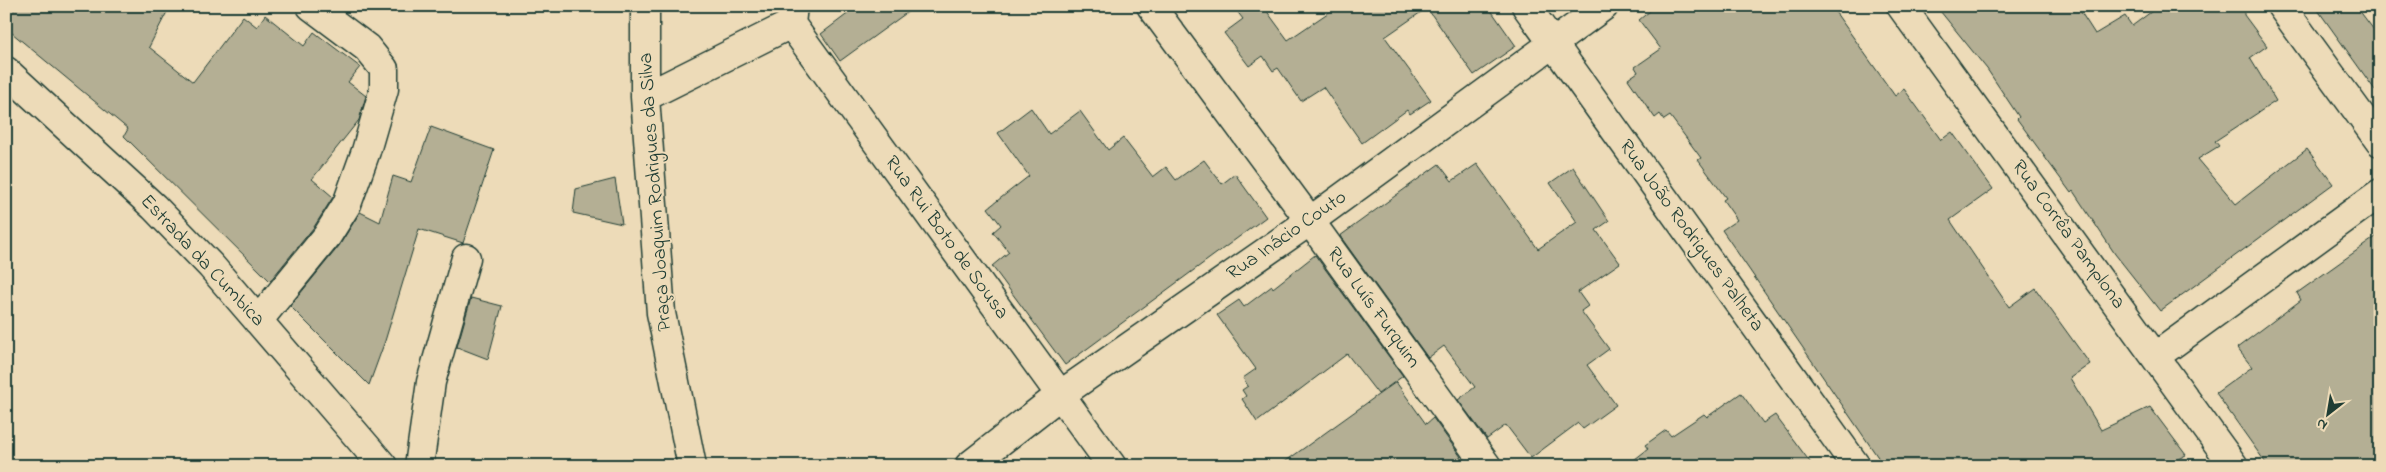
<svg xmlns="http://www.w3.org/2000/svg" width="2386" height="472" viewBox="0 0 2386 472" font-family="'Indie Flower',sans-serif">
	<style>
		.building { fill: #b4af94; stroke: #1f3d34 }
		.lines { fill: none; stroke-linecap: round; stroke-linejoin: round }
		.minor-casing { stroke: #1f3d34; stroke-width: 31 }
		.minor { stroke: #eddbb8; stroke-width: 28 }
		.labels { text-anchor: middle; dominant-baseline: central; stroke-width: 4; stroke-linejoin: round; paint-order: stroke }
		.street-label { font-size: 20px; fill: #1f3d34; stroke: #eddbb8 }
	</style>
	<rect width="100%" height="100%" fill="#eddbb8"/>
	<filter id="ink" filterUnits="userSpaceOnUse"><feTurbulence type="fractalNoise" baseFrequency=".02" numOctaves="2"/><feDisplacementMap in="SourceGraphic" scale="10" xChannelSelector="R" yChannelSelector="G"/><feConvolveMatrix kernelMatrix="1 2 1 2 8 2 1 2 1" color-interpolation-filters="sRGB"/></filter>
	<g filter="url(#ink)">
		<!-- building -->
		<path class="building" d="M15,6h155l-21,41 44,35 50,-66 14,11 8,-12 39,31 10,-14 46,35 -12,15 18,14 -7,24 -47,59 21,18 -19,30 -44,54 -146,-145 4,-7 -122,-101z
			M858,6h58l-76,55 -19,-27z
			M1241,6h22l25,34 50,-34h150l28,40 -42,29 -47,-67 -42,29 46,63 -21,14 -3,-4 -45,33 -39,-56 -22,14 -23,-33 -5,3 -10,-15 -14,10 -25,-33 19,-14 -7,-9z
			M1656,6h175l64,90 9,-7 37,51 11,-8 41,57 -43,31 59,87 26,-19 55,76 -20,14 31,52 49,-23 36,48 -22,11h-280l-162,-236 15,-10 -14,-20 3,-2 -28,-38 3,-2 -31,-42 -6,4 -4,-6 -5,4 -27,-39 10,-7 -3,-5 26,-18 -22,-29z
			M1936,6h141l18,28 30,-18 7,10 27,-20h85v9l23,31 -17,12 26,43 -61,40 4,5 -21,13 38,45 71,-55 26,35 -173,127 -45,-57 -42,-63 -2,2 -54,-74 2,-2 -32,-48z
			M2315,6h41l24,32v59z
			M1031,108l18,26 31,-23 28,39 15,-12 30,39 13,-10 10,13 28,-20 18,24 13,-10 31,43 -201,148 -73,-99 17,-14 -16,-20 8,-7 -13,-17 41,-32 -31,-43z
			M431,127l63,23 -31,93 -44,-14 -34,112 -16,44 -79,-79 49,-60 21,-34 20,10 13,-46 18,6z
			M1439,164l13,17 25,-17 61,85 39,-27 -27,-39 23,-16 36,54 -13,9 24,33 -42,29 10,14 -7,5 28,38 -22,16 29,40 -33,24 -5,-6 -47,35 -25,-33 -19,14 -29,-39 17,-13 -31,-41 -16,12 -88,-122z
			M615,179l7,45 -49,-11 3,-24z
			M2380,234v232h-112l-52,-73 36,-26 -15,-19 64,-48 -4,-7z
			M1315,255l88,121 -25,18 -31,-40 -90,68 -15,-23 4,-3 -4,-6 6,-4 -5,-8 13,-9 -39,-54 22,-15 5,7 28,-21 1,2z
			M471,298l31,8 -14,53 -31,-12z
			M1396,382l30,42 7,-6 28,39 -13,9h-169z
			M1741,393l22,30 12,-8 38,51h-187l22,-17 -3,-4 21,-15 5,6 33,-22 3,3z"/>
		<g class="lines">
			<defs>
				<path id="minor" d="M645,6v91l16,216 31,153
					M793,6l-2,18 321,442
					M1151,6l159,215 177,245
					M1526,6l330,460
					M1901,6l333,460
					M2281,6l99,136
					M6,71l148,136 57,59 172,200
					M645,97l146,-73
					M258,321l69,-85 20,-32 19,-53 18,-62v-20l-17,-21 -56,-42
					M2156,356l224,-163
					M419,466l12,-84 35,-124
					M969,466l91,-71 250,-174 294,-215"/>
			</defs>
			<!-- minor casing -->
			<use href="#minor" class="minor-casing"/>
			<!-- minor -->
			<use href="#minor" class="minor"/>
		</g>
	</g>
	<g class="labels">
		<!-- street labels -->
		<g class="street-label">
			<text transform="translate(656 192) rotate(-94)">Praça Joaquim Rodrigues da Silva</text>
			<text transform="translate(2068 235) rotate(54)">Rua Corrêa Pamplona</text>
			<text transform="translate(1287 236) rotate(-35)">Rua Inácio Couto</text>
			<text transform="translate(1691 236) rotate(54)">Rua João Rodrigues Palheta</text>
			<text transform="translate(946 238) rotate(54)">Rua Rui Boto de Sousa</text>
			<text transform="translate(202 261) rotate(47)">Estrada da Cumbica</text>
			<text transform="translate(1373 308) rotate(54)">Rua Luís Furquim</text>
		</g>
	</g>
	<!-- margin -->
	<rect width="2386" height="472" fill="none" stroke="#eddbb8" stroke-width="25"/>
	<rect x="12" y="12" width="2361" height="447" fill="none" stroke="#1f3d34" stroke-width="2" filter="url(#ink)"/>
	<!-- north arrow -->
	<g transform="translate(2328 414) rotate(211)" stroke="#eddbb8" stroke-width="4" paint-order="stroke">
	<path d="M0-4L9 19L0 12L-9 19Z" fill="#1f3d34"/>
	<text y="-8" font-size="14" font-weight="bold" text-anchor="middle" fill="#1f3d34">N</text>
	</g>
</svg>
